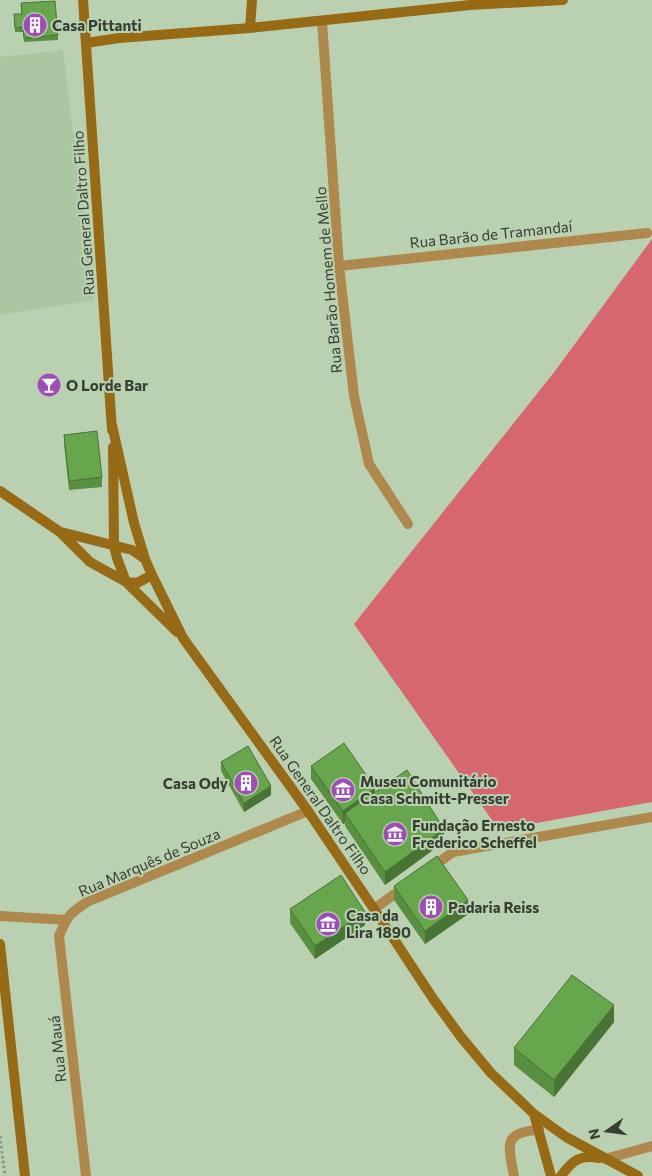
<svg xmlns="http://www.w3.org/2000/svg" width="652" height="1176" viewBox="0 0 652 1176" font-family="Commissioner,sans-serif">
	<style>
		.built { fill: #abc6a0 }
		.forest { fill: #d6676f }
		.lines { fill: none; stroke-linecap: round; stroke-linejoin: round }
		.path { stroke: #889a81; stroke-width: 3; stroke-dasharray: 2.5 2.5; stroke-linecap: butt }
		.lane { stroke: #ae884d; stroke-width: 10 }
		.street { stroke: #ae884d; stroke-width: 10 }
		.secondary { stroke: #976a16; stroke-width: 10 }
		.wall { fill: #598f41 }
		.shaded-wall { fill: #487435 }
		.building { fill: #67a64c; stroke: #487435 }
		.labels { text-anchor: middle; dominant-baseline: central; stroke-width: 4; stroke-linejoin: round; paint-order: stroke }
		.poi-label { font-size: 15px; font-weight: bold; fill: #363f32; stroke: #bad1b1; text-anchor: start }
		.street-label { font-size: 15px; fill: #363f32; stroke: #bad1b1 }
	</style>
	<rect width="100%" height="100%" fill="#bad1b1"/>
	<!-- built -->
	<path class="built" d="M63,50l31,250 -94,15v-258z"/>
	<!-- forest -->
	<path class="forest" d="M652,239v563l-153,28 -145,-206 201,-253z"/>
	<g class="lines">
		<!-- path -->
		<path class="path" d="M0,1136l5,40"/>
		<!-- lane -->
		<path class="lane" d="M431,868l22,-16 199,-35
			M374,909l29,-21"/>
		<!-- street -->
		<path class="street" d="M322,21l17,245 15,130 15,68 39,60
			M339,266l308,-33
			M0,916l66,4
			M605,1159l47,-13
			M86,1176l-27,-240c9,-21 10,-22 28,-34l221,-91
			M514,1176c-5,-29 -13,-44 25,-46"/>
		<!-- secondary -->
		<path class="secondary" d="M83,0l29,430
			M250,28l2,-28
			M86,43l33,-5 131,-10 220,-23 93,-5
			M112,425l22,98 11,36 7,16 31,63 125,173 66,98 60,91 27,37 30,36 43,41 32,23 72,39
			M113,447l1,99 3,12 9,24
			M0,491l60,41 30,30 36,20 51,50
			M61,532l71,18 13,9
			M126,582l11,1 15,-8
			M0,944l25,232
			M534,1114l17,62
			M561,1176c11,-15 19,-22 38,-18"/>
	</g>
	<!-- wall -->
	<path class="wall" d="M21,3l37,32v5l-34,2 -1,-10h-8l-1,-13 7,-5z
		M64,435l38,42v10l-33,3 -5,-46z
		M221,762l50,33 -27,17 -23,-41z
		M311,766l64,26 69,50 -59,43 -40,-59v-3l-2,1 -32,-45z
		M394,886l74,28 -43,30 -31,-44z
		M290,909l75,16 -50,34 -25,-36z
		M614,1022l-60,75 -40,-32v-17z"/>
	<!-- shaded-wall -->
	<path class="shaded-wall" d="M271,786v9l-27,17v-9z
		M375,788v14l-30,11v10l-2,1v-13z
		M444,829v13l-59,43v-13z
		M468,900v14l-43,30v-13z
		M365,912v13l-50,34v-13z
		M614,1005v17l-60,75v-17z"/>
	<!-- building -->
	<path class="building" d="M55,1l3,34 -34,3 -1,-11 -8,1 -1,-14h8l-1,-11z
		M97,431l5,46 -33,4 -5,-46z
		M344,743l31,45 -32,23 -32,-45z
		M248,746l23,40 -27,17 -23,-41z
		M407,770l37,59 -59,43 -40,-59z
		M437,856l31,44 -43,31 -31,-45z
		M341,875l24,37 -50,34 -25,-37z
		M572,975l42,30 -60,75 -40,-32z"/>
	<!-- icons -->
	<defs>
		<symbol id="building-disc" viewBox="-11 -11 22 22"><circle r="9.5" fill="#9f4cba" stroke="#bad1b1"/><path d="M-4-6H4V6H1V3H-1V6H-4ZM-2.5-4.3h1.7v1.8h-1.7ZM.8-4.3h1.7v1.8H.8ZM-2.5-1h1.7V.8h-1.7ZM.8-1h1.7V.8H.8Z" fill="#fff"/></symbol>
		<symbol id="bar-disc" viewBox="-11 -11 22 22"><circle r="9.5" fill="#9f4cba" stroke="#bad1b1"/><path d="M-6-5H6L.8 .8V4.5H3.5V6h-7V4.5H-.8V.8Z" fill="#fff"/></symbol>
		<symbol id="museum-disc" viewBox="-11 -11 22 22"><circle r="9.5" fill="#9f4cba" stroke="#bad1b1"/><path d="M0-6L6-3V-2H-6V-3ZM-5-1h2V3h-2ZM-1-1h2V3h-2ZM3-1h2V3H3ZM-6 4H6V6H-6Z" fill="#fff"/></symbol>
	</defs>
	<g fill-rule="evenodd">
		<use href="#building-disc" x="21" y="11" width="28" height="28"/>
		<use href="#bar-disc" x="35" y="371" width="28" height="28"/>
		<use href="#building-disc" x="232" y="769" width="28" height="28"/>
		<use href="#museum-disc" x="329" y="776" width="28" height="28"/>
		<use href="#museum-disc" x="381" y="820" width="28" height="28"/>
		<use href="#building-disc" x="417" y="893" width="28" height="28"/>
		<use href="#museum-disc" x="314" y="910" width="28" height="28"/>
	</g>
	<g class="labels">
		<!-- poi labels -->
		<g class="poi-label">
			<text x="52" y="25">Casa Pittanti</text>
			<text x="66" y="385">O Lorde Bar</text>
			<text x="360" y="781">Museu Comunitário<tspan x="360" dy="17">Casa Schmitt-Presser</tspan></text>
			<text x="228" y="783" text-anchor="end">Casa Ody</text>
			<text x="412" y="825">Fundação Ernesto<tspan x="412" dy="17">Frederico Scheffel</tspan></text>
			<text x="448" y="907">Padaria Reiss</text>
			<text x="346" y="915">Casa da<tspan x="346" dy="17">Lira 1890</tspan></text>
		</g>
		<!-- street labels -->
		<g class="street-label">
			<text transform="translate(83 213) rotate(-94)">Rua General Daltro Filho</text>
			<text transform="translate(491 234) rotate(-6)">Rua Barão de Tramandaí</text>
			<text transform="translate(328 280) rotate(-95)">Rua Barão Homem de Mello</text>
			<text transform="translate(321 805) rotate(55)">Rua General Daltro Filho</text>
			<text transform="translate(149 862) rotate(-23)">Rua Marquês de Souza</text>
			<text transform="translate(57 1049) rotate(-96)">Rua Mauá</text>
		</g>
	</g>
	<!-- north arrow -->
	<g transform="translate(607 1131) rotate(256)" stroke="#bad1b1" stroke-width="4" paint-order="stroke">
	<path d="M0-4L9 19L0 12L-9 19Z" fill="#363f32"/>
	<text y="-8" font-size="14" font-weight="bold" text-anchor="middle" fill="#363f32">N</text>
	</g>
</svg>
